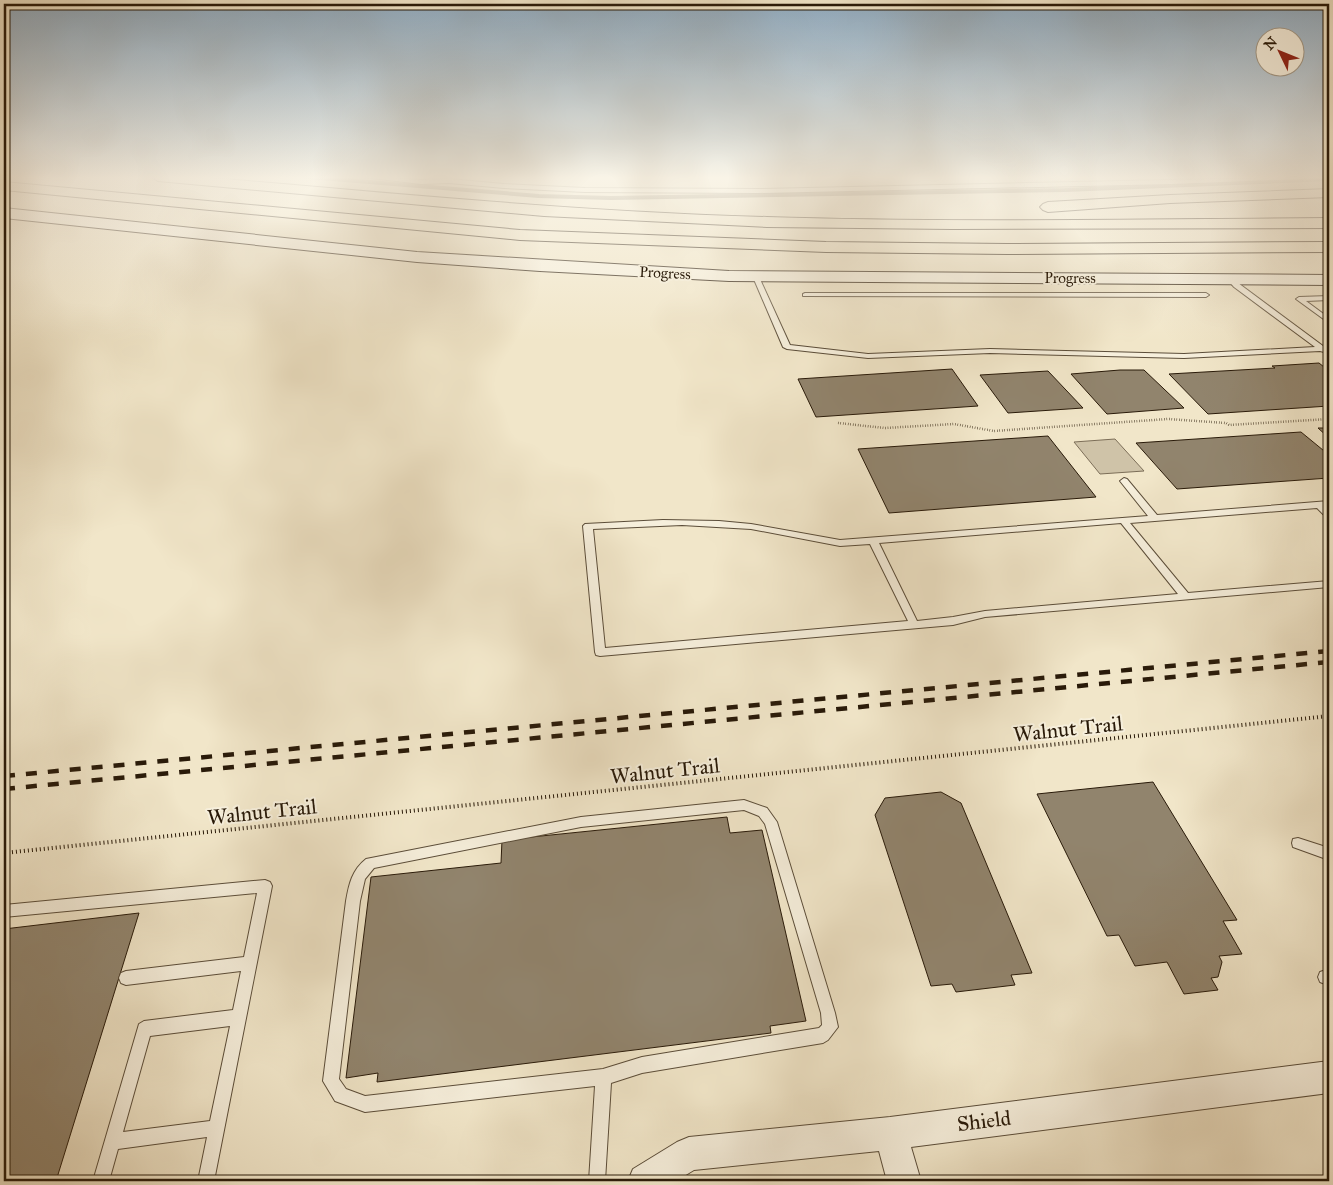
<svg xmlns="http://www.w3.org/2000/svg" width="1333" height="1185" viewBox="0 0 1333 1185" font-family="'IM FELL Great Primer',serif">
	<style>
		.green { fill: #cfc3a8; stroke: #7c6e58 }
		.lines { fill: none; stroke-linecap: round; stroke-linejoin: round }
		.stream { stroke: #786b55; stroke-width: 4 }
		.building { fill: #91846d; stroke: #291a09 }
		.lane-casing { stroke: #5b4d39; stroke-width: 2 }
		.street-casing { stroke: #5b4d39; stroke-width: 2 }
		.secondary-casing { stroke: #291a09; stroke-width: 2 }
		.highway-casing { stroke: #291a09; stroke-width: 2 }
		.path-far1 { stroke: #291a09; stroke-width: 2.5; stroke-dasharray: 0.5 2; stroke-linecap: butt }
		.path { stroke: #291a09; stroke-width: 4; stroke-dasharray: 1 3; stroke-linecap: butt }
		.lane { fill: #f6efdc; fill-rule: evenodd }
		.street { fill: #f6efdc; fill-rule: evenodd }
		.secondary { fill: #f6efdc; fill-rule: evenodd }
		.highway { fill: #f1e6c9; fill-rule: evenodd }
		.rail { stroke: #291a09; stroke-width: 4.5; stroke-dasharray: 11 11; stroke-linecap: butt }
		.labels { text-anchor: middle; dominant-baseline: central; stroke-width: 4; stroke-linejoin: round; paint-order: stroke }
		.far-street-label { font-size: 15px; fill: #291a09; stroke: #f6efdc }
		.near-street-label { font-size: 21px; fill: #291a09; stroke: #f6efdc }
	</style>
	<rect width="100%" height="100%" fill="#f1e6c9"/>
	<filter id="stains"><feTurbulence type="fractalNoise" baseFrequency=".004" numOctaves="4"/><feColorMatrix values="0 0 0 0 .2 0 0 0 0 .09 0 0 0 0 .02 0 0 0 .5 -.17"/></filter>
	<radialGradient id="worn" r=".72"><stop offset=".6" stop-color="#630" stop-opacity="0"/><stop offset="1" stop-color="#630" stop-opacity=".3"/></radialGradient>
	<!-- green -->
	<path class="green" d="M1115,439l29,32 -44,3 -26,-32z"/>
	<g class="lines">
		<!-- stream -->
		<path class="stream" d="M308,177l231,19 72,2 454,-8 264,-11"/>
	</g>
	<!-- building -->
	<path class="building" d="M1319,363l10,8v35l-121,8 -39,-40 106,-6 -3,-2z
		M952,369l26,37 -162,11 -18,-38z
		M1120,370h24l40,38 -77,6 -36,-40z
		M1048,371l35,37 -75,5 -28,-38z
		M1318,428h11v10z
		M1301,432l28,23v23l-152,11 -41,-46z
		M1048,436l48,61 -207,16 -31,-64z
		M1153,782l84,138 -14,1 19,33 -23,2 3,6 -4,15 -7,1 7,12 -34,4 -17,-32 -32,4 -16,-31 -12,1 -70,-142z
		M941,792l20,11 71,170 -21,2 4,10 -59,7 -4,-8 -21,2 -56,-171 10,-17z
		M727,817l3,16 32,-3 44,191 -36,5 1,7 -394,49 1,-9 -32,5 25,-201 130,-14 1,-23z
		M139,913l-83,268h-52v-252z
		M1329,1176v5h-34z"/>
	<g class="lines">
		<defs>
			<path id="lane" d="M363,177h15l43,3 28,-1 55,5 81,4 173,1 546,-12 -3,2 -130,5 -413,9 -173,-1 -81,-4 -55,-5 -28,1z
				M756,275l3,2 31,68 78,9 122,-5 194,5 131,-7 -81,-60 -7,-8 3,-2 93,69h6v4l-5,2 -4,-1 -136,7 -194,-5 -122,5 -81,-9 -4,-2 -30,-70z
				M805,293h401l3,2 -3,2 -403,-1v-2z
				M1329,296v4l-23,1 23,17v5l-33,-24 3,-2z
				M1124,478l3,1 30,36 172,-14v6h-3l3,3v8l-3,-1 -9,-9 -187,15 58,70 141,-12v6l-344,30 -32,8 -353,31 -4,-1 -1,-3 -12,-126 2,-2 78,-4 56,1 32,3 89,16 308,-24 -28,-35zM1121,523l57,71 -193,17 -32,6 -36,4 -38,-78zM682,525l69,4 89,17 30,-2 38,77 -303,27 -12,-119z
				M744,800l23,8 10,14 58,191 3,14 -10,13 -5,3 -181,30 -31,10 -6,98h-16l6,-95 -230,26 -30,-11 -12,-20 23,-180c3,-17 6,-31 20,-42l215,-42zM744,810l15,6 6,8 56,189 1,12 -3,3 -177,29 -39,12 -238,27 -19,-7 -7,-10 21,-178 5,-22 9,-11 207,-41z
				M1298,838l31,10v12l-36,-13 -1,-4 1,-4z
				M265,880l5,2 2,4 -58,295h-16l9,-44 -89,12 -9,32h-16l46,-157 5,-3 89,-11 8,-39 -115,14 -5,-2 -2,-5 2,-5 5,-2 118,-14 13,-64 -253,24v-12zM230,1026l-20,95 -87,11 27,-96z
				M1329,969v14l-4,1 -5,-2 -2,-5 2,-5z"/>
			<path id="street" d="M1329,1061v32l-418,54 10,34h-34l-8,-30 -185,19 -18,11h-48l5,-12 44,-27 12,-5 201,-20z"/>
			<path id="secondary" d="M4,208l413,44 312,19 600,4v10l-600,-4 -189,-10 -123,-9 -413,-44z"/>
			<path id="highway" d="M151,177h50c189,16 377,35 566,40 187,6 375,2 562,1v10l-377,1 -185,-2 -223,-11 -386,-35z
				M4,182l516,48 306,12 181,2 322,-2v10l-322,2 -181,-2 -306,-12 -516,-50z
				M1329,189v8l-159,6 -122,9 -5,-2 -3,-3 3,-3 5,-2 122,-7z"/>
		</defs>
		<!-- lane casing -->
		<use href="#lane" class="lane-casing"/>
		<!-- street casing -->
		<use href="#street" class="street-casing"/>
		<!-- secondary casing -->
		<use href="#secondary" class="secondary-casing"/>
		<!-- highway casing -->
		<use href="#highway" class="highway-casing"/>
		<!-- path-far1 -->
		<path class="path-far1" d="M838,423l47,5 69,-4 40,7 174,-12 58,4 3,2 100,-6"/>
		<!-- path -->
		<path class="path" d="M4,853l1325,-137"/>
		<!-- lane -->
		<use href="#lane" class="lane"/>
		<!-- street -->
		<use href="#street" class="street"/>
		<!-- secondary -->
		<use href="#secondary" class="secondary"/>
		<!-- highway -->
		<use href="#highway" class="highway"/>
		<!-- rail -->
		<path class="rail" d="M4,776l1325,-125
			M4,789l1325,-127"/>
	</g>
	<!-- sky -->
	<linearGradient id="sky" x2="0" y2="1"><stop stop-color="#90acc2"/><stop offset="0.52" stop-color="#f9f4e7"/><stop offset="1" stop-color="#f9f4e7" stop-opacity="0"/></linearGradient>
	<rect width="1333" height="342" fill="url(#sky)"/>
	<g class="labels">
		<!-- far-street labels -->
		<g class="far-street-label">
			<text transform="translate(665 273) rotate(3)">Progress</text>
			<text x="1070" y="278">Progress</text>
		</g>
		<!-- near-street labels -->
		<g class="near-street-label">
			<text transform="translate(1068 729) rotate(-6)">Walnut Trail</text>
			<text transform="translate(665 771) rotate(-6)">Walnut Trail</text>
			<text transform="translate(262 812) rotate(-6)">Walnut Trail</text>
			<text transform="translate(984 1121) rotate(-7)">Shield</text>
		</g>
	</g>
	<!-- margin -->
	<rect width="1333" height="1185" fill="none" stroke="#f1e6c9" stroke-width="20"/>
	<rect x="5" y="5" width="1323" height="1175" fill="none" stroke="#291a09" stroke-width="2.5"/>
	<rect x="10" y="10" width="1313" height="1165" fill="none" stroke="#291a09"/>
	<!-- north arrow -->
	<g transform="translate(1280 52) rotate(313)"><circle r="24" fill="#f6efdc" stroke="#a49a88"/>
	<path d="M0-4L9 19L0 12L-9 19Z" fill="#8f2418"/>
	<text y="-8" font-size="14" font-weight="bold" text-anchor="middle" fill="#291a09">N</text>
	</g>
	<rect width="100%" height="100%" filter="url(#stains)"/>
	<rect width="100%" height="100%" fill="url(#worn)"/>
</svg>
